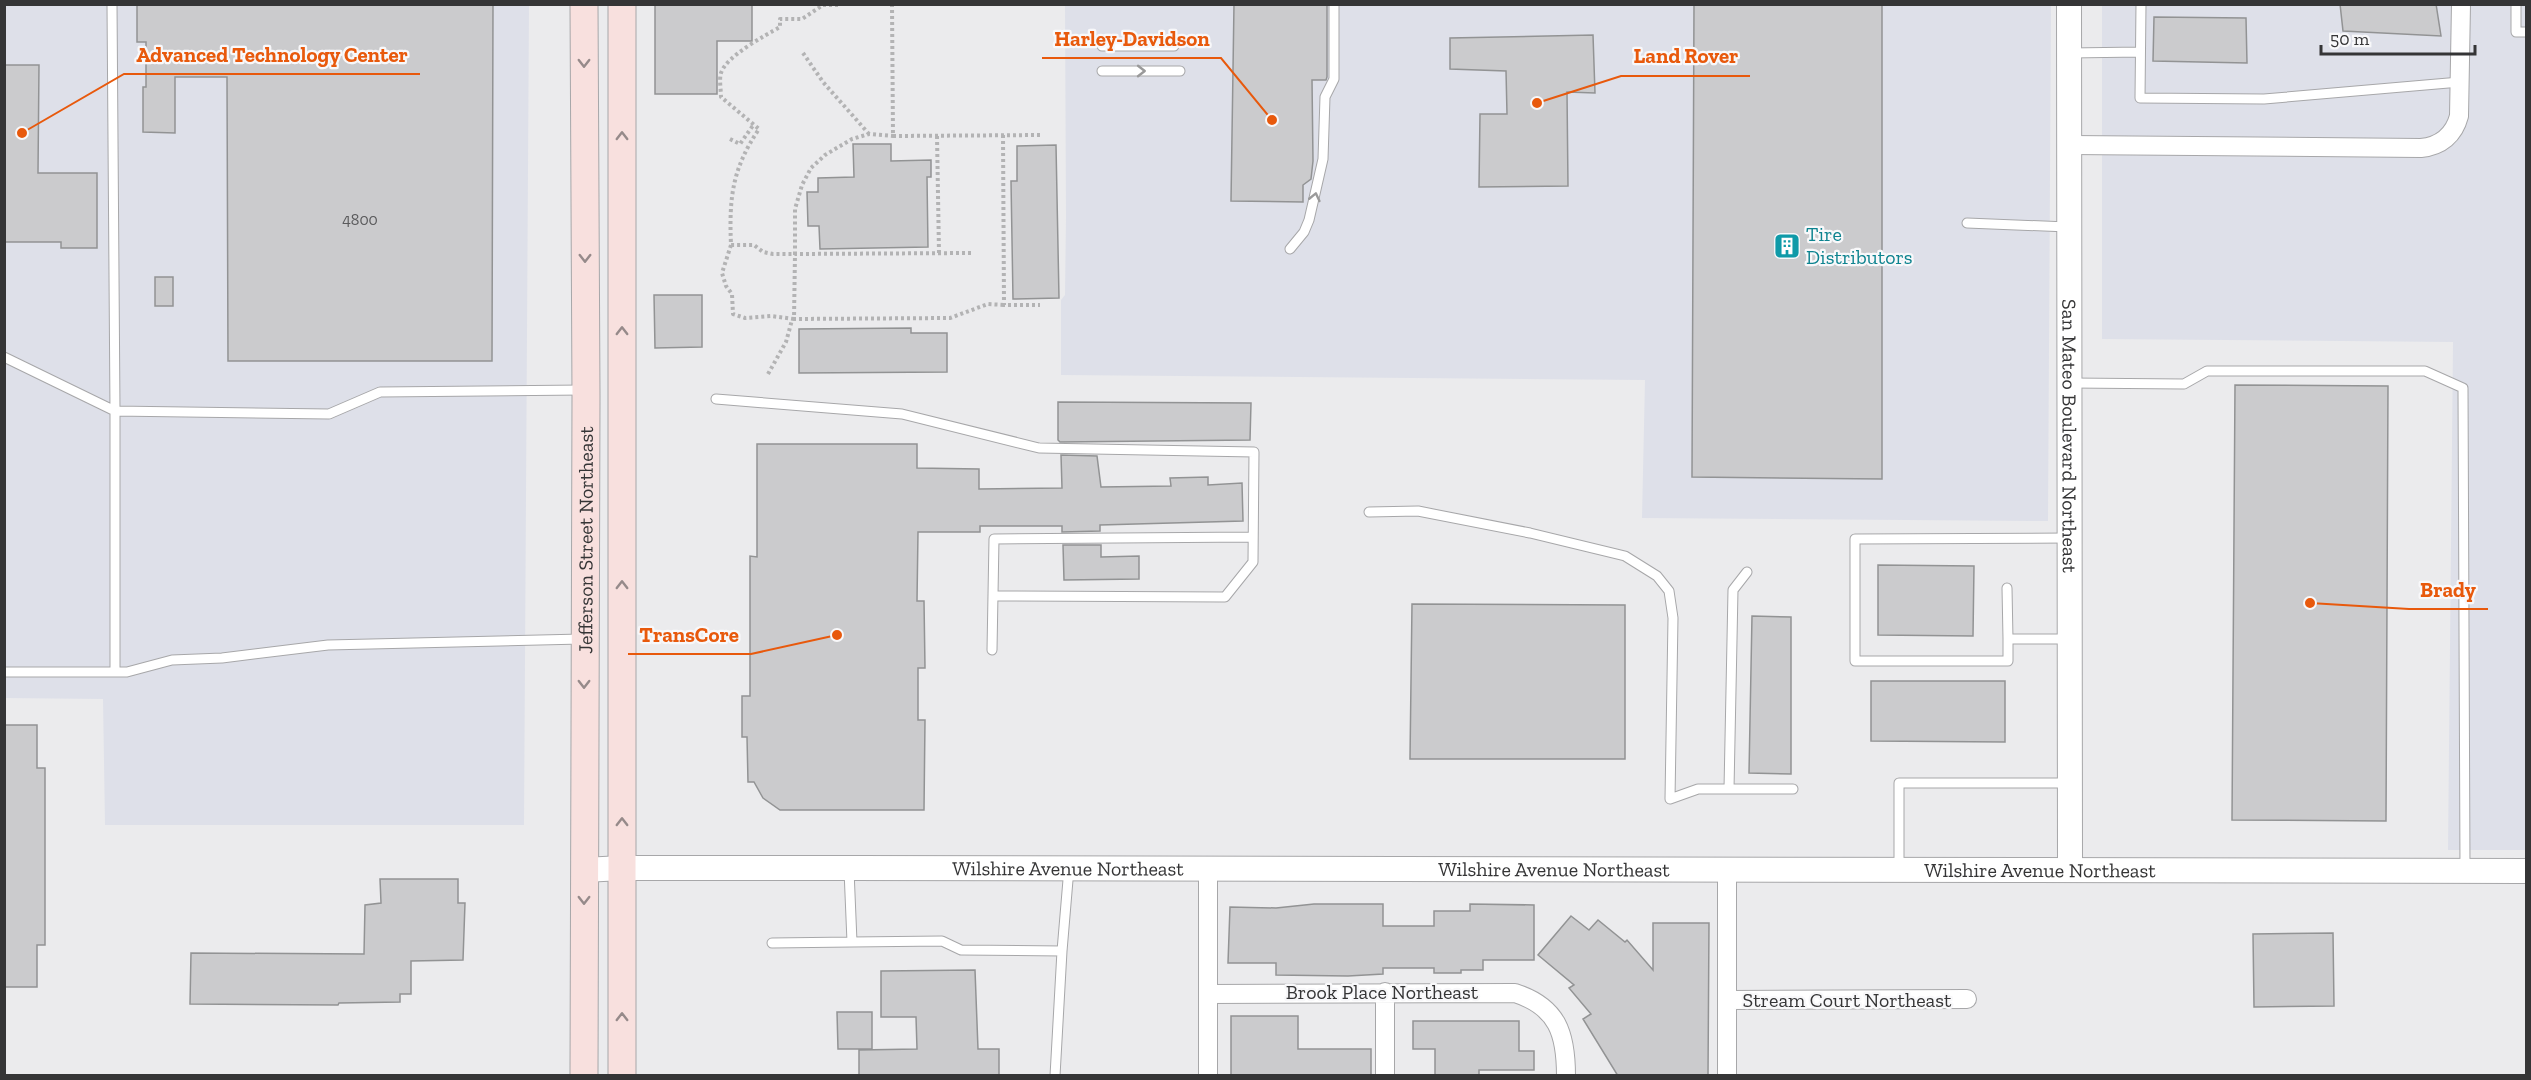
<svg xmlns="http://www.w3.org/2000/svg" width="2531" height="1080" viewBox="0 0 2531 1080" font-family="'Zilla Slab',serif">
	<style>
		.built { fill: #dee0e9 }
		.building { fill: #cbcbcd; stroke: #929394; stroke-width: 1.5 }
		.lines { fill: none; stroke-linecap: round; stroke-linejoin: round }
		.service-casing { stroke: #a7a7a9; stroke-width: 11 }
		.minor-casing { stroke: #a7a7a9; stroke-width: 20 }
		.tertiary-casing { stroke: #a7a7a9; stroke-width: 26 }
		.secondary-casing { stroke: #a7a7a9; stroke-width: 29 }
		.path { stroke: #b3b3b4; stroke-width: 4; stroke-dasharray: 3 3; stroke-linecap: butt }
		.service { stroke: #fff; stroke-width: 9 }
		.minor { stroke: #fff; stroke-width: 18 }
		.tertiary { stroke: #fff; stroke-width: 24 }
		.secondary { stroke: #f8e0de; stroke-width: 27 }
		.oneway { stroke: #968a8a }
		.oneway2 { stroke: #9a9a9a }
		.labels { text-anchor: middle; dominant-baseline: central; stroke-width: 4.5; stroke-linejoin: round; paint-order: stroke }
		.number-label { font-size: 16px; fill: #5a5a5c }
		.culture-label { font-size: 20px; fill: #0d838f; stroke: #f8f8fa; text-anchor: start }
		.street-label { font-size: 20px; fill: #353536; stroke: #f8f8fa }
		.leader { fill: none; stroke: #e8590c; stroke-width: 2 }
		.callout-dot { fill: #e8590c; stroke: #f8f8fa; stroke-width: 2 }
		.callout-label { font-size: 21px; text-anchor: middle; font-weight: bold; fill: #e8590c; stroke: #f8f8fa; stroke-width: 4.5; stroke-linejoin: round; paint-order: stroke }
	</style>
	<rect width="100%" height="100%" fill="#ebebed"/>
	<!-- built -->
	<path class="built" d="M5,5h524l-5,820h-419l-2,-126 -98,-1z
		M1065,5h986l-3,516 -406,-3 3,-138 -584,-5v-75l4,-5 1,-78z
		M2102,5h424v845h-78l5,-508 -351,-3z"/>
	<!-- building -->
	<path class="building" d="M137,4h356l-1,357h-264l-1,-284h-52v56l-32,-1v-45h3v-45h-9z
		M655,4h97v37h-35v53h-62z
		M1234,4h93v73l-1,3h-14l1,81 -2,18 -8,6v17l-72,-1z
		M1694,4h188v475l-190,-2z
		M2340,4h96l5,32 -98,-5z
		M2154,17l92,1 1,45 -94,-2z
		M1593,35l2,58 -28,-1 1,94 -89,1 1,-73h27l-1,-43 -56,-2v-31z
		M4,65h35l-1,108h59v75h-36v-6h-57z
		M853,144h38v17l40,-1v17h-4l1,70 -108,2 -1,-23h-11l-1,-34h11v-14l36,-1z
		M1056,145l3,153 -46,1 -2,-118h6v-35z
		M155,277h18v29h-18z
		M654,295h48v52l-47,1z
		M911,328v5h36v39l-148,1v-44z
		M2235,385l153,1 -2,435 -154,-1z
		M1058,402l193,1 -1,37 -190,2 -2,-2z
		M757,444h160v24l62,1v20l83,-1 -1,-33 36,1 4,31 70,-1 -1,-8 38,-1v8l34,-2 1,38 -143,4v6l-38,1v-6h-82v6h-62l-1,69h7l1,67h-7v52h7l-1,90h-144l-17,-12 -9,-16h-6l-1,-45h-5v-41h8v-140l7,1z
		M1063,545h38v12l38,-1v23l-75,1z
		M1878,565l96,1 -1,70 -95,-1z
		M1412,604l213,1v154h-215z
		M1752,616l39,1v157l-42,-1z
		M1871,681h134v61l-134,-1z
		M4,725h33v43h8v177h-8v42h-33z
		M380,879h78v24h7l-2,57 -52,1v33h-11v8l-61,1 -1,2 -148,-1 1,-51 173,1 1,-49 16,-2z
		M1314,904h69v22h51v-15h36v-7l64,1v55h-51v10h-22v3h-27v-5h-51v6l-35,2 -72,-1v-12h-48l2,-56 46,1z
		M1571,916l18,14 9,-10 27,22 2,-2 26,30v-47h56l-1,153h-90l-35,-57 8,-5 -22,-26 5,-3 -36,-30z
		M2333,933l1,73 -80,1 -1,-73z
		M975,970l3,79h21v27h-140v-26l58,-1 -1,-32h-35v-46z
		M837,1012h35v37h-34z
		M1231,1016h67v33h73v27h-140z
		M1413,1021h106v30h15v19h-55v6h-44v-27h-22z"/>
	<g class="lines">
		<defs>
			<path id="service" d="M112,4l3,407 214,3 51,-22 203,-2
				M2141,4l-1,94 124,1 196,-17
				M2516,4v28h10
				M1102,46h72
				M2070,53l70,-1
				M1102,71h78
				M1967,223l101,4
				M1290,249l14,-17 5,-12 14,-61 2,-62 9,-18v-75
				M4,357l111,54v261
				M2071,383l113,1 23,-13h218l38,17 2,481
				M716,399l186,15 137,34 215,4 -1,110 -28,35 -232,-1
				M1369,512l49,-1 112,22 95,23 32,20 12,15 4,27 -3,181 28,-10h95
				M2068,538l-213,1v122h153v-22h61
				M2007,588l1,51
				M992,650l2,-111 259,-2
				M4,672h123l45,-12 50,-2 106,-13 254,-6
				M1729,789l4,-199 14,-18
				M1899,869v-86h169
				M849,870l3,72 90,-1 19,9 101,1 7,-83
				M772,943l80,-1
				M1055,1076l7,-125"/>
			<path id="minor" d="M2070,145l351,3c20,-2 33,-13 38,-32l2,-112
				M1208,868v208
				M1727,869v207
				M1385,992v84
				M1208,994l307,-1c43,14 51,41 51,83
				M1727,1000l240,-1"/>
			<g id="tertiary">
				<path id="s1" d="M2069,4l1,865"/>
				<path id="s2" d="M584,870l38,-2h227l1677,3"/>
			</g>
			<g id="secondary">
				<path id="s3" d="M584,1076l2,-680 -2,-392"/>
				<path d="M622,1076v-1072"/>
			</g>
		</defs>
		<!-- service casing -->
		<use href="#service" class="service-casing"/>
		<!-- minor casing -->
		<use href="#minor" class="minor-casing"/>
		<!-- tertiary casing -->
		<use href="#tertiary" class="tertiary-casing"/>
		<!-- secondary casing -->
		<use href="#secondary" class="secondary-casing"/>
		<!-- path -->
		<path class="path" d="M838,4h42
			M892,4l1,132 149,-1
			M838,5h-15l-21,14h-22v8c-14,8 -54,29 -59,46 -2,6 0,17 0,24l38,32c-27,40 -30,69 -28,116h23l9,7 10,2h22v-45l7,-24 9,-17 14,-13 27,-16 17,-5 24,2
			M803,53l20,29 46,52
			M1003,135l1,170h36
			M937,136l2,117
			M730,139l10,5 14,-20
			M731,245l-9,28 4,13 6,8 1,20 12,4 26,-2 23,3
			M971,253l-176,1 -1,65 156,-1 38,-14 16,1
			M768,374l18,-32 6,-22"/>
		<!-- service -->
		<use href="#service" class="service"/>
		<!-- minor -->
		<use href="#minor" class="minor"/>
		<!-- tertiary -->
		<use href="#tertiary" class="tertiary"/>
		<!-- secondary -->
		<use href="#secondary" class="secondary"/>
	</g>
	<!-- one-way arrows -->
	<defs><path id="oneway-chevron" d="M-2-3.5L2.5 0L-2 3.5" fill="none" stroke-width="1.6" stroke-linecap="round" stroke-linejoin="round" transform="scale(1.5)"/></defs>
	<g class="oneway">
		<use href="#oneway-chevron" transform="translate(584 63) rotate(90)"/>
		<use href="#oneway-chevron" transform="translate(622 136) rotate(-90)"/>
		<use href="#oneway-chevron" transform="translate(585 258) rotate(90)"/>
		<use href="#oneway-chevron" transform="translate(622 331) rotate(-90)"/>
		<use href="#oneway-chevron" transform="translate(622 585) rotate(-90)"/>
		<use href="#oneway-chevron" transform="translate(584 684) rotate(90)"/>
		<use href="#oneway-chevron" transform="translate(622 822) rotate(-90)"/>
		<use href="#oneway-chevron" transform="translate(584 900) rotate(90)"/>
		<use href="#oneway-chevron" transform="translate(622 1017) rotate(-90)"/>
	</g>
	<g class="oneway2">
		<use href="#oneway-chevron" transform="translate(1141 71)"/>
		<use href="#oneway-chevron" transform="translate(1315 197) rotate(-77)"/>
	</g>
	<!-- icons -->
	<defs>
		<symbol id="building-square" viewBox="-11 -11 22 22"><rect x="-9" y="-9" width="18" height="18" rx="4" fill="#0f9aa8" stroke="#f8f8fa"/><path d="M-4-6H4V6H1V3H-1V6H-4ZM-2.5-4.3h1.7v1.8h-1.7ZM.8-4.3h1.7v1.8H.8ZM-2.5-1h1.7V.8h-1.7ZM.8-1h1.7V.8H.8Z" fill="#fff"/></symbol>
	</defs>
	<g fill-rule="evenodd">
		<use href="#building-square" x="1772" y="231" width="30" height="30"/>
	</g>
	<g class="labels">
		<!-- number labels -->
		<g class="number-label">
			<text x="360" y="219">4800</text>
		</g>
		<!-- culture labels -->
		<g class="culture-label">
			<text x="1806" y="234">Tire<tspan x="1806" dy="23">Distributors</tspan></text>
		</g>
		<!-- street labels -->
		<g class="street-label">
			<text stroke="none"><textPath href="#s1" startOffset="432">San Mateo Boulevard Northeast</textPath></text>
			<text stroke="none"><textPath href="#s3" startOffset="536">Jefferson Street Northeast</textPath></text>
			<text stroke="none"><textPath href="#s2" startOffset="484">Wilshire Avenue Northeast</textPath></text>
			<text stroke="none"><textPath href="#s2" startOffset="970">Wilshire Avenue Northeast</textPath></text>
			<text stroke="none"><textPath href="#s2" startOffset="1456">Wilshire Avenue Northeast</textPath></text>
			<text x="1382" y="992">Brook Place Northeast</text>
			<text x="1847" y="1000">Stream Court Northeast</text>
		</g>
	</g>
	<!-- callouts -->
	<path class="leader" d="M1272 120L1221 58H1042M22 133L124 74H420M1537 103L1621 76H1750M2310 603L2409 609H2488M837 635L751 654H628"/>
	<g class="callout-dot">
		<circle cx="1272" cy="120" r="6"/>
		<circle cx="22" cy="133" r="6"/>
		<circle cx="1537" cy="103" r="6"/>
		<circle cx="2310" cy="603" r="6"/>
		<circle cx="837" cy="635" r="6"/>
	</g>
	<g class="callout-label">
		<text x="1132" y="46">Harley-Davidson</text>
		<text x="272" y="62">Advanced Technology Center</text>
		<text x="1686" y="63">Land Rover</text>
		<text x="2448" y="597">Brady</text>
		<text x="689" y="642">TransCore</text>
	</g>
	<!-- border -->
	<rect width="2531" height="1080" fill="none" stroke="#353536" stroke-width="12"/>
	<!-- scale -->
	<path d="M2321 45v9h154v-9" fill="none" stroke="#353536" stroke-width="3"/>
	<text x="2330" y="45" font-size="18" fill="#353536" stroke="#f8f8fa" stroke-width="4.5" paint-order="stroke">50 m</text>
</svg>
